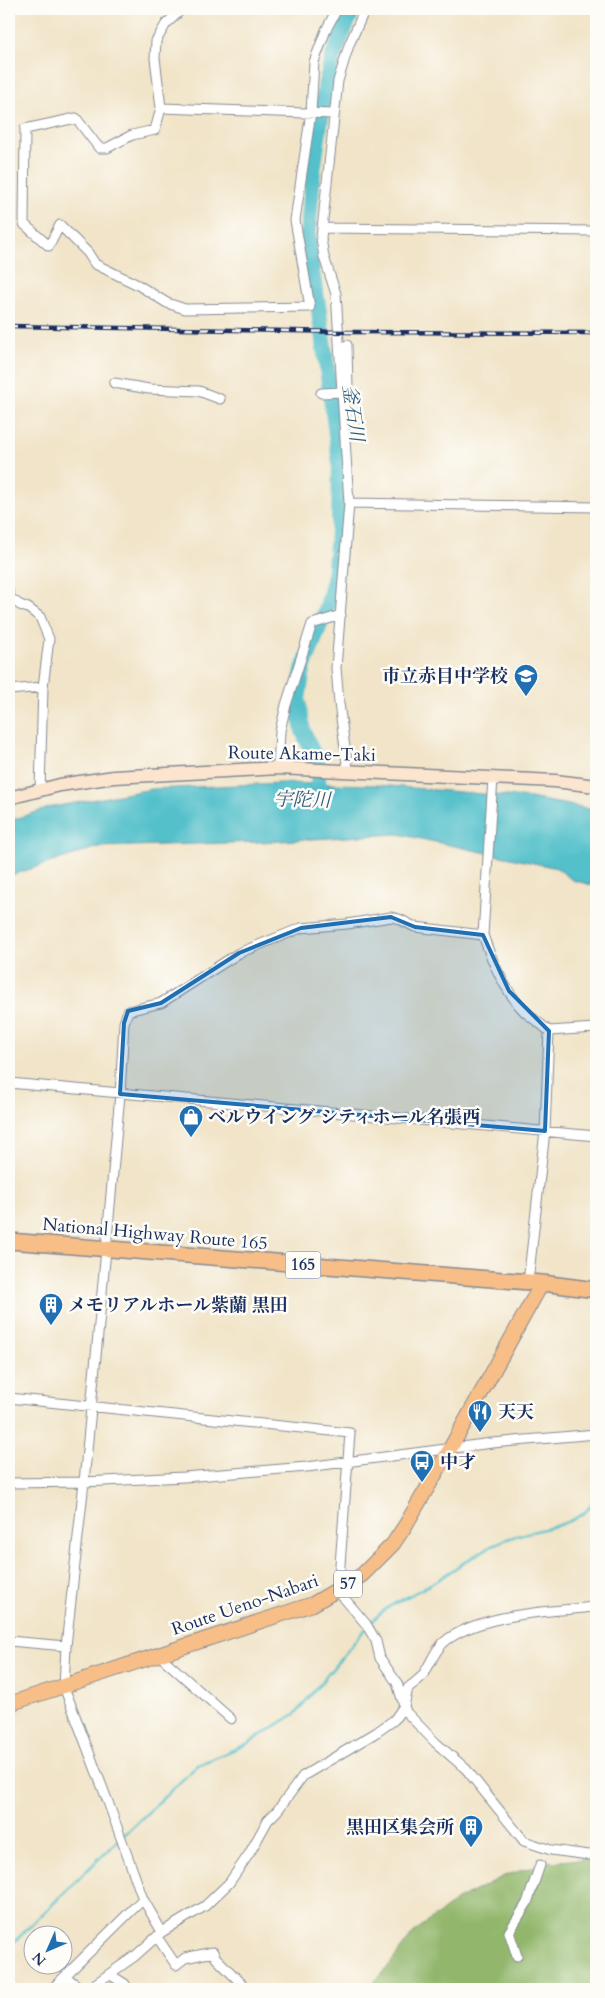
<svg xmlns="http://www.w3.org/2000/svg" width="605" height="1998" viewBox="0 0 605 1998" font-family="Cardo,'Noto Serif JP',serif">
	<style>
		.forest { fill: #92b76c; stroke: #567365 }
		.water { fill: #53c0ca; stroke: #377894 }
		.lines { fill: none; stroke-linecap: round; stroke-linejoin: round }
		.stream { stroke: #53c0ca; stroke-width: 2.5 }
		.river { stroke: #53c0ca; stroke-width: 16 }
		.minor-casing { stroke: #868a93; stroke-width: 11 }
		.secondary-casing { stroke: #868a93; stroke-width: 15 }
		.primary-casing { stroke: #868a93; stroke-width: 16 }
		.trunk-casing { stroke: #868a93; stroke-width: 18 }
		.minor { stroke: #fff; stroke-width: 9 }
		.secondary { stroke: #fce5cf; stroke-width: 12 }
		.primary { stroke: #f7be87; stroke-width: 14 }
		.trunk { stroke: #f7be87; stroke-width: 15 }
		.rail-casing { stroke: #1b2f5e; stroke-width: 4.5 }
		.rail { stroke: #fdfcf7; stroke-width: 2.5; stroke-dasharray: 8; stroke-linecap: butt }
		.marked { fill: #1f6fb2; fill-opacity: 0.2; stroke: #1f6fb2; stroke-width: 4; stroke-linejoin: round }
		.labels { text-anchor: middle; dominant-baseline: central; stroke-width: 5; stroke-linejoin: round; paint-order: stroke }
		.shield { fill: #fdfcf7; stroke: #5f6c8c; stroke-width: 1 }
		.shield-label { font-size: 16px; font-weight: bold; fill: #1b2f5e }
		.poi-label { font-size: 18px; font-weight: bold; fill: #1b2f5e; stroke: #fdfcf7; text-anchor: start }
		.street-label { font-size: 18px; fill: #1b2f5e; stroke: #fdfcf7 }
		.water-label { font-size: 19px; font-style: italic; fill: #2c5a7e; stroke: #fdfcf7 }
	</style>
	<rect width="100%" height="100%" fill="#fdfcf7"/>
	<filter id="ink" filterUnits="userSpaceOnUse"><feTurbulence type="fractalNoise" baseFrequency=".02" numOctaves="2"/><feDisplacementMap in="SourceGraphic" scale="10" xChannelSelector="R" yChannelSelector="G"/><feConvolveMatrix kernelMatrix="1 2 1 2 8 2 1 2 1" color-interpolation-filters="sRGB"/></filter>
	<filter id="wash" filterUnits="userSpaceOnUse"><feTurbulence type="fractalNoise" baseFrequency=".0096" numOctaves="4" result="noise"/><feDisplacementMap in="SourceGraphic" scale="20" xChannelSelector="R" yChannelSelector="G"/><feGaussianBlur stdDeviation="1.12" result="paint"/><feColorMatrix in="noise" values="0 0 0 0 0 0 0 0 0 0 0 0 0 0 0 0 0 1.4 0 .05"/><feComposite in="paint" operator="in"/></filter>
	<g filter="url(#wash)">
		<rect width="100%" height="100%" fill="#f1e4c8"/>
		<!-- forest -->
		<path class="forest" d="M596,1858v131h-229l17,-17 30,-40 43,-32 47,-24 44,-14z"/>
		<!-- water -->
		<path class="water" d="M281,783l96,2 153,13 66,12v76l-24,-6 -15,-12 -159,-34 -137,8 -163,5 -89,29v-55l43,-14 100,-18z"/>
		<g class="lines">
			<!-- stream -->
			<path class="stream" d="M370,1624c13,-17 32,-24 50,-34 31,-16 59,-42 93,-53 21,-7 47,-9 66,-21 9,-5 15,-13 17,-24
				M123,1836l75,-71 49,-21 49,-31 70,-85
				M9,1947l110,-108"/>
			<!-- river -->
			<path class="river" d="M320,806l-3,-44 -14,-31 -5,-32 5,-30 25,-65 6,-26 5,-56 1,-59 -22,-159 -6,-32 -4,-38 5,-62 13,-89 7,-27 20,-47"/>
		</g>
	</g>
	<g filter="url(#ink)">
		<g class="lines">
			<defs>
				<path id="minor" d="M182,9l-16,15 -10,17 -1,17 6,50 -6,22 -23,5 -25,13h-8l-23,-30 -51,11 -1,95 25,22 11,-21 28,28 7,11 43,21 29,18 18,6 125,-2 -15,-87 16,-108 3,-50 12,-32 11,-21
					M161,108l173,6
					M322,228l274,3
					M347,345l1,45 -6,2 7,111 -13,165 3,35 9,67
					M114,383l35,6 50,2 21,8
					M321,393l21,-1 -5,-84 -1,-14 -12,-37 -3,-19 17,-157 11,-36 16,-36
					M349,503l247,4
					M9,593l1,5 10,7 8,3 12,9 9,22 -6,48 -3,103
					M9,690l34,-3
					M278,768l2,-37 6,-26 26,-81 29,-9
					M493,778l-10,157c9,27 21,55 41,76 8,7 17,13 25,20l47,-3
					M9,1083l587,53
					M528,1282l17,-151 4,-100
					M9,1398l341,35 -12,158 28,33 10,17 4,17 17,25 9,29 30,31 30,26 58,72 27,9 38,5 7,-1
					M9,1483l75,-1 100,-5 123,-10 185,-24 104,-9
					M9,1641l57,5
					M159,1655l72,64
					M162,1932l-19,-33 -35,-97 -44,-115 2,-41 18,-164 22,-232 14,-156 4,-71 4,-12 33,-8 78,-50 62,-25 46,-4 44,-7 8,2 16,8 68,8
					M157,1937l19,28 9,-7 28,-6 3,6 31,31
					M517,1956l-8,-24 18,-29 13,-38
					M109,1974l16,10 -5,5
					M66,1977l16,12
					M52,1989l91,-90
					M88,1989l47,-33 27,-24 43,-26 24,-23 20,-29 19,-34 9,-9 26,-35 74,-44 17,-12 10,-14 4,-18c4,-4 10,-7 14,-12 10,-13 12,-27 26,-37 38,-26 104,-28 148,-32"/>
				<path id="secondary" d="M9,798l51,-13 54,-8 164,-9 277,13 41,5"/>
				<path id="primary" d="M9,1704l304,-100 49,-29 31,-31 12,-18 45,-77 92,-166"/>
				<path id="trunk" d="M9,1241l533,42 54,7"/>
			</defs>
			<!-- minor casing -->
			<use href="#minor" class="minor-casing"/>
			<!-- secondary casing -->
			<use href="#secondary" class="secondary-casing"/>
			<!-- primary casing -->
			<use href="#primary" class="primary-casing"/>
			<!-- trunk casing -->
			<use href="#trunk" class="trunk-casing"/>
			<!-- minor -->
			<use href="#minor" class="minor"/>
			<!-- secondary -->
			<use href="#secondary" class="secondary"/>
			<!-- primary -->
			<use href="#primary" class="primary"/>
			<!-- trunk -->
			<use href="#trunk" class="trunk"/>
			<defs>
				<path id="rail" d="M9,326l338,6 249,1"/>
			</defs>
			<!-- rail casing -->
			<use href="#rail" class="rail-casing"/>
			<!-- rail -->
			<use href="#rail" class="rail"/>
		</g>
	</g>
	<!-- marked area -->
	<path class="marked" d="M391,917l24,10 68,8 26,56 40,40 -4,100 -425,-37 4,-71 4,-12 33,-8 78,-50 62,-25z"/>
	<!-- icons -->
	<defs>
		<symbol id="school-pin" viewBox="-11 -11 22 30"><path d="M0 17L-7.5 6A9.5 9.5 0 1 1 7.5 6Z" fill="#1f6fb2" stroke="#fdfcf7"/><path d="M0-5L7-2L0 1L-7-2ZM-4 1L0 2.5L4 1V4Q0 6-4 4Z" fill="#fff"/></symbol>
		<symbol id="shop-pin" viewBox="-11 -11 22 30"><path d="M0 17L-7.5 6A9.5 9.5 0 1 1 7.5 6Z" fill="#1f6fb2" stroke="#fdfcf7"/><path d="M-5-2.5h2.3a2.7 3.5 0 0 1 5.4 0H5L5.5 6h-11ZM-1.5-2.5h3a1.5 2.3 0 0 0-3 0Z" fill="#fff"/></symbol>
		<symbol id="building-pin" viewBox="-11 -11 22 30"><path d="M0 17L-7.5 6A9.5 9.5 0 1 1 7.5 6Z" fill="#1f6fb2" stroke="#fdfcf7"/><path d="M-4-6H4V6H1V3H-1V6H-4ZM-2.5-4.3h1.7v1.8h-1.7ZM.8-4.3h1.7v1.8H.8ZM-2.5-1h1.7V.8h-1.7ZM.8-1h1.7V.8H.8Z" fill="#fff"/></symbol>
		<symbol id="restaurant-pin" viewBox="-11 -11 22 30"><path d="M0 17L-7.5 6A9.5 9.5 0 1 1 7.5 6Z" fill="#1f6fb2" stroke="#fdfcf7"/><path d="M-5-6h1v4h1v-4h1v4h1v-4h1v5L-1.5 .5V6h-2V.5L-5-1ZM5-6V6H3V1.5H1.5Q1.5-4 5-6Z" fill="#fff"/></symbol>
		<symbol id="bus-pin" viewBox="-11 -11 22 30"><path d="M0 17L-7.5 6A9.5 9.5 0 1 1 7.5 6Z" fill="#1f6fb2" stroke="#fdfcf7"/><path d="M-5-6H5V4H4V6H2V4H-2V6H-4V4H-5ZM-3.5-4V0h7V-4ZM-3.5 1.2v1.5H-2V1.2ZM2 1.2v1.5H3.5V1.2Z" fill="#fff"/></symbol>
	</defs>
	<g fill-rule="evenodd">
		<use href="#school-pin" x="512" y="662" width="28" height="38"/>
		<use href="#shop-pin" x="177" y="1103" width="28" height="38"/>
		<use href="#building-pin" x="37" y="1291" width="28" height="38"/>
		<use href="#restaurant-pin" x="466" y="1398" width="28" height="38"/>
		<use href="#bus-pin" x="408" y="1448" width="28" height="38"/>
		<use href="#building-pin" x="457" y="1813" width="28" height="38"/>
	</g>
	<g class="labels">
		<!-- shield labels -->
		<g class="shield">
			<rect x="285.5" y="1251.5" width="35" height="27" rx="4"/>
			<rect x="334" y="1570.5" width="28" height="27" rx="4"/>
		</g>
		<g class="shield-label">
			<text x="303" y="1265">165</text>
			<text x="348" y="1584">57</text>
		</g>
		<!-- poi labels -->
		<g class="poi-label">
			<text x="508" y="676" text-anchor="end">市立赤目中学校</text>
			<text x="208" y="1117">ベルウイング シティホール名張西</text>
			<text x="68" y="1305">メモリアルホール紫蘭 黒田</text>
			<text x="498" y="1412">天天</text>
			<text x="440" y="1462">中才</text>
			<text x="454" y="1827" text-anchor="end">黒田区集会所</text>
		</g>
		<!-- street labels -->
		<g class="street-label">
			<text transform="translate(302 754) rotate(1)">Route Akame-Taki</text>
			<text transform="translate(155 1234) rotate(5)">National Highway Route 165</text>
			<text transform="translate(245 1605) rotate(-19)">Route Ueno-Nabari</text>
		</g>
		<!-- water labels -->
		<g class="water-label">
			<text transform="translate(353 413) rotate(82)">釜石川</text>
			<text transform="translate(302 800) rotate(1)">宇陀川</text>
		</g>
	</g>
	<!-- margin -->
	<rect width="605" height="1998" fill="none" stroke="#fdfcf7" stroke-width="30"/>
	<!-- north arrow -->
	<g transform="translate(48 1950) rotate(225)"><circle r="24" fill="#fdfcf7" stroke="#a3aaba"/>
	<path d="M0-4L9 19L0 12L-9 19Z" fill="#1f6fb2"/>
	<text y="-8" font-size="14" font-weight="bold" text-anchor="middle" fill="#1b2f5e">N</text>
	</g>
</svg>
